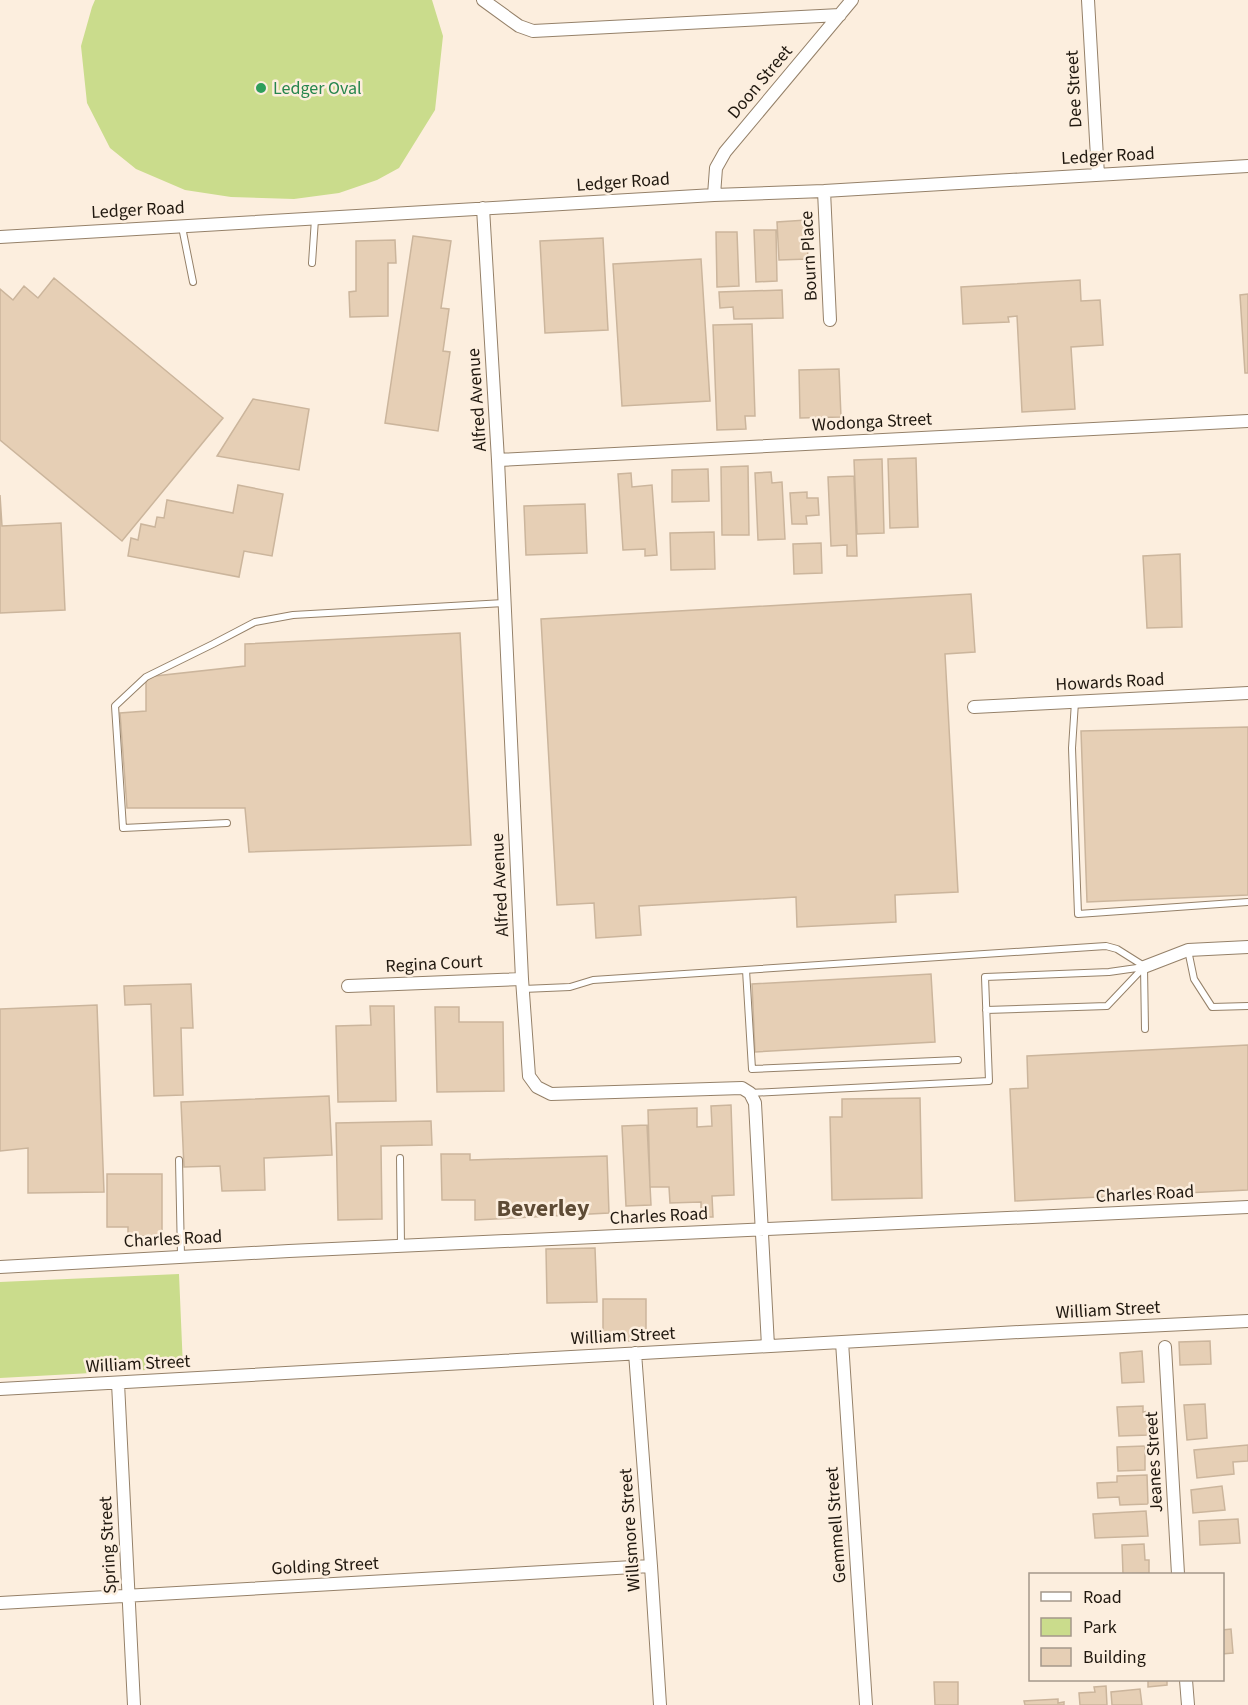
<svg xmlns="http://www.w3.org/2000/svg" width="1248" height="1705" viewBox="0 0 1248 1705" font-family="'Source Sans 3',sans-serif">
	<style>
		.green { fill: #cadc8c }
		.building { fill: #e6cfb5; stroke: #cbb59c; stroke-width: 1.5 }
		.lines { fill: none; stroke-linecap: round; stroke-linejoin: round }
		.service-casing { stroke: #958169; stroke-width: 8 }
		.minor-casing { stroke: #958169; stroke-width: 14 }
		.service { stroke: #fff; stroke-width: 6 }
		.minor { stroke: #fff; stroke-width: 12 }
		.leisure-dot { fill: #2e9e5b; stroke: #fceede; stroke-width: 2 }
		.labels { text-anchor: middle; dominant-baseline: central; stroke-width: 5; stroke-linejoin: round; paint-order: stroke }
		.street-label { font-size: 18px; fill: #20180f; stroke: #fceede }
		.leisure-label { font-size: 18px; fill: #27864d; stroke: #fceede; text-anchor: start }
		.district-label { font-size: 24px; font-weight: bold; fill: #5e4b35; stroke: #fceede }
	</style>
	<rect width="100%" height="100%" fill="#fceede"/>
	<!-- green -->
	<path class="green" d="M95,0h337l11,36 -8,74 -36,58 -22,12 -38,13 -45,6 -63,-2 -46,-7 -49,-21 -26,-21 -23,-45 -6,-57 11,-39z
		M179,1274l4,94 -183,10v-96z"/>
	<!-- building -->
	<path class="building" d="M806,220l2,39 -29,1 -2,-38z
		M754,230h22l1,51 -21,1z
		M716,232h21l2,54 -22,1z
		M413,236l38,5 -10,67 8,1 -6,42 7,1 -12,79 -53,-8z
		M603,238l5,92 -63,3 -5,-92z
		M395,240l1,23h-8v53l-38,1 -1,-25 7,-1v-50z
		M701,259l9,142 -88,5 -9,-142z
		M54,278l169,140 -101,123 -122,-101v-151l13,11 11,-14 14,12z
		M1080,280l1,21 19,-1 3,45 -32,2 4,62 -53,3 -5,-96 -9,1 1,5 -46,2 -2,-37z
		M782,290l1,28 -49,1 -1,-12 -13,1 -1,-16z
		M1248,294v79h-3l-5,-78z
		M752,324l3,92h-10l1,13 -29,1 -4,-105z
		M839,369l2,48 -41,1 -1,-48z
		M253,399l56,10 -10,61 -82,-14z
		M916,458l2,69 -28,1 -2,-69z
		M882,459l2,74 -27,1 -3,-74z
		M748,466l1,69h-27l-1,-68z
		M708,469l1,32 -37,1v-32z
		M771,472l1,11 10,-1 3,57 -27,1 -3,-67z
		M631,473l1,14 20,-2 5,70 -12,1v-7l-22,1 -5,-76z
		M854,476l3,80h-10v-11l-16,1 -3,-69z
		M238,485l45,9 -11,62 -28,-5 -5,26 -111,-21 3,-18 7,2 3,-16 14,3 2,-10 7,1 3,-18 66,13z
		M807,492v6h11l1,17 -13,1 1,8h-15l-2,-31z
		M0,495l2,31 59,-3 4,87 -65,3z
		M585,504l2,49 -61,2 -2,-49z
		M714,532l1,37 -44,1 -1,-37z
		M821,543l1,30 -28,1 -1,-30z
		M1180,554l2,73 -35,1 -4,-72z
		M971,594l4,58 -30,2 13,238 -63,3 1,27 -99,5 -1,-30 -157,9 2,29 -45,3 -2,-35 -37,2 -16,-286z
		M460,633l11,212 -222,7 -4,-44h-118l-7,-95 26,-2v-34l99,-11v-22z
		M1248,727v168l-161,7 -6,-171z
		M931,974l4,68 -180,10 -3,-68z
		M191,984l2,44h-12l2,67 -29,1 -3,-92 -26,1 -1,-19z
		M97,1005l7,187 -76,1v-45l-28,3v-142z
		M370,1006h24l2,95 -58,1 -2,-76 35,-1z
		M435,1007h24v15h44l1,69 -67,1z
		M1248,1045v145l-233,11 -5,-112 18,-1 -1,-32z
		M329,1096l3,59 -68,3 1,32 -43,1 -2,-25 -36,1 -3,-65z
		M920,1098l2,100 -90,2 -2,-83h12v-18z
		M731,1105l3,90 -22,1 1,21h-12v-15l-31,1 -1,-16h-19l-2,-77 49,-2v19l15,-1 -1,-20z
		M431,1121l1,24 -51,1 1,73 -44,1 -2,-97z
		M647,1125l4,80 -25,1 -4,-80z
		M441,1154h29v6l137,-4 2,57 -134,7v-20h-33z
		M107,1174h55v62h-34v-9h-21z
		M595,1248l2,54 -50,1 -1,-54z
		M603,1299h43v42h-43z
		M1210,1341l1,23 -31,1 -1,-23z
		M1142,1351l2,31 -22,1 -2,-30z
		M1205,1404l2,34 -20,2 -3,-35z
		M1143,1406v6l6,-1v24l-30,1 -2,-29z
		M1248,1445v16l-15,1 1,12 -37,4 -3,-28z
		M1145,1446v24l-27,1 -1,-24z
		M1147,1475l1,29 -28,1 -1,-8 -21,1 -1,-15 20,-1v-6z
		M1222,1486l3,24 -32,3 -2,-23z
		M1146,1511l2,25 -53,2 -2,-24z
		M1238,1519l2,24 -40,2 -1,-24z
		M1144,1544l1,16h4v13l-26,1 -1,-29z
		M1231,1629l2,24 -11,1v-24z
		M1148,1680h19v5l-19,2z
		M934,1682h24v23h-23z
		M1106,1686l1,19h-27l-1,-12 16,-1 -1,-5z
		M1140,1689l2,16h-30l-1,-13z
		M1058,1699v4l6,-1v3h-39l-1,-4z"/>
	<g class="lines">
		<defs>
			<path id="service" d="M182,227l11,55
				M312,263l3,-44
				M1075,702l-3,46 6,166 170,-12
				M227,823l-104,5 -8,-122 31,-29 67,-33 42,-22 38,-7 211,-12
				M1188,950l6,29 18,28 36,-1
				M1144,967l1,62
				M746,970l6,99 206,-9
				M523,989l47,-2 23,-7 513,-34 11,3 27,17
				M986,1010l121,-4 37,-39
				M750,1093l239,-12 -4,-104 124,-5 35,-5
				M400,1158l1,88
				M179,1160l2,96"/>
			<path id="minor" d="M483,0l36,26 14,5 307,-16
				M1088,0l10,175
				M824,191l6,129
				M714,195l2,-27 9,-16 127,-152
				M483,208l15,252 24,519 7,97 8,11 14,7 191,-6 8,5 5,10 13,243
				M0,237l714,-42 110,-4 424,-25
				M498,460l750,-39
				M974,707l274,-14
				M1144,967l44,-17 60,-3
				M348,986l174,-7
				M0,1267l289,-16 959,-44
				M842,1342l24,363
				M1165,1347l13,227
				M635,1353l16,213 9,139
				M118,1383l16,322
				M0,1389l1020,-57 228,-11
				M0,1603l651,-37
				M1186,1680l2,25"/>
		</defs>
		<!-- service casing -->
		<use href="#service" class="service-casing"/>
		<!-- minor casing -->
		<use href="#minor" class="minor-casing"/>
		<!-- service -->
		<use href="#service" class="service"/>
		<!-- minor -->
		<use href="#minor" class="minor"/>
	</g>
	<!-- markers -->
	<circle class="leisure-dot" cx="261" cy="88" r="6"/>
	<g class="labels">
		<!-- street labels -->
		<g class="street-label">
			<text transform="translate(760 82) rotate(-50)">Doon Street</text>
			<text transform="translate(1074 89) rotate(-93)">Dee Street</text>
			<text transform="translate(1108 156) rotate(-3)">Ledger Road</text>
			<text transform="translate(623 182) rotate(-4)">Ledger Road</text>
			<text transform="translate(138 210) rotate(-3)">Ledger Road</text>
			<text transform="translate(809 256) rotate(-93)">Bourn Place</text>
			<text transform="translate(477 400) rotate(-94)">Alfred Avenue</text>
			<text transform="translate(872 422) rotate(-3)">Wodonga Street</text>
			<text transform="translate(1110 682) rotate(-3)">Howards Road</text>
			<text transform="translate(500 885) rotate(-93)">Alfred Avenue</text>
			<text transform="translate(434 964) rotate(-3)">Regina Court</text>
			<text transform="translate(1145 1194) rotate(-3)">Charles Road</text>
			<text transform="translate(659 1216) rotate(-3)">Charles Road</text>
			<text transform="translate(173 1239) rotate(-3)">Charles Road</text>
			<text transform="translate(1108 1310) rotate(-3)">William Street</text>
			<text transform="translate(623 1336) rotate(-3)">William Street</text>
			<text transform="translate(138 1364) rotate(-3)">William Street</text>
			<text transform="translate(1154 1462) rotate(-93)">Jeanes Street</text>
			<text transform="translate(836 1525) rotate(-94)">Gemmell Street</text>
			<text transform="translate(630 1530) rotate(-94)">Willsmore Street</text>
			<text transform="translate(108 1545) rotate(-93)">Spring Street</text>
			<text transform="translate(325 1566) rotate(-3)">Golding Street</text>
		</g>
		<!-- leisure labels -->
		<g class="leisure-label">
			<text x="273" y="88">Ledger Oval</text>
		</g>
		<!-- district labels -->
		<g class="district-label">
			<text x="543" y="1208">Beverley</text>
		</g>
	</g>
	<!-- legend -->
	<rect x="1029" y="1573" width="195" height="108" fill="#fceede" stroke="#a4988b" stroke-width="1.5"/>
	<rect x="1041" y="1592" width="30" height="9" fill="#ffffff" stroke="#a4988b" stroke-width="1.5"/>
	<text x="1083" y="1603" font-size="18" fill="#20180f">Road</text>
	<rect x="1041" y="1618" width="30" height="18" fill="#cadc8c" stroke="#a4988b" stroke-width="1.5"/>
	<text x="1083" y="1633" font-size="18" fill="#20180f">Park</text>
	<rect x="1041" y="1648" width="30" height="18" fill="#e6cfb5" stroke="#a4988b" stroke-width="1.5"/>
	<text x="1083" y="1663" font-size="18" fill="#20180f">Building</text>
</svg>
